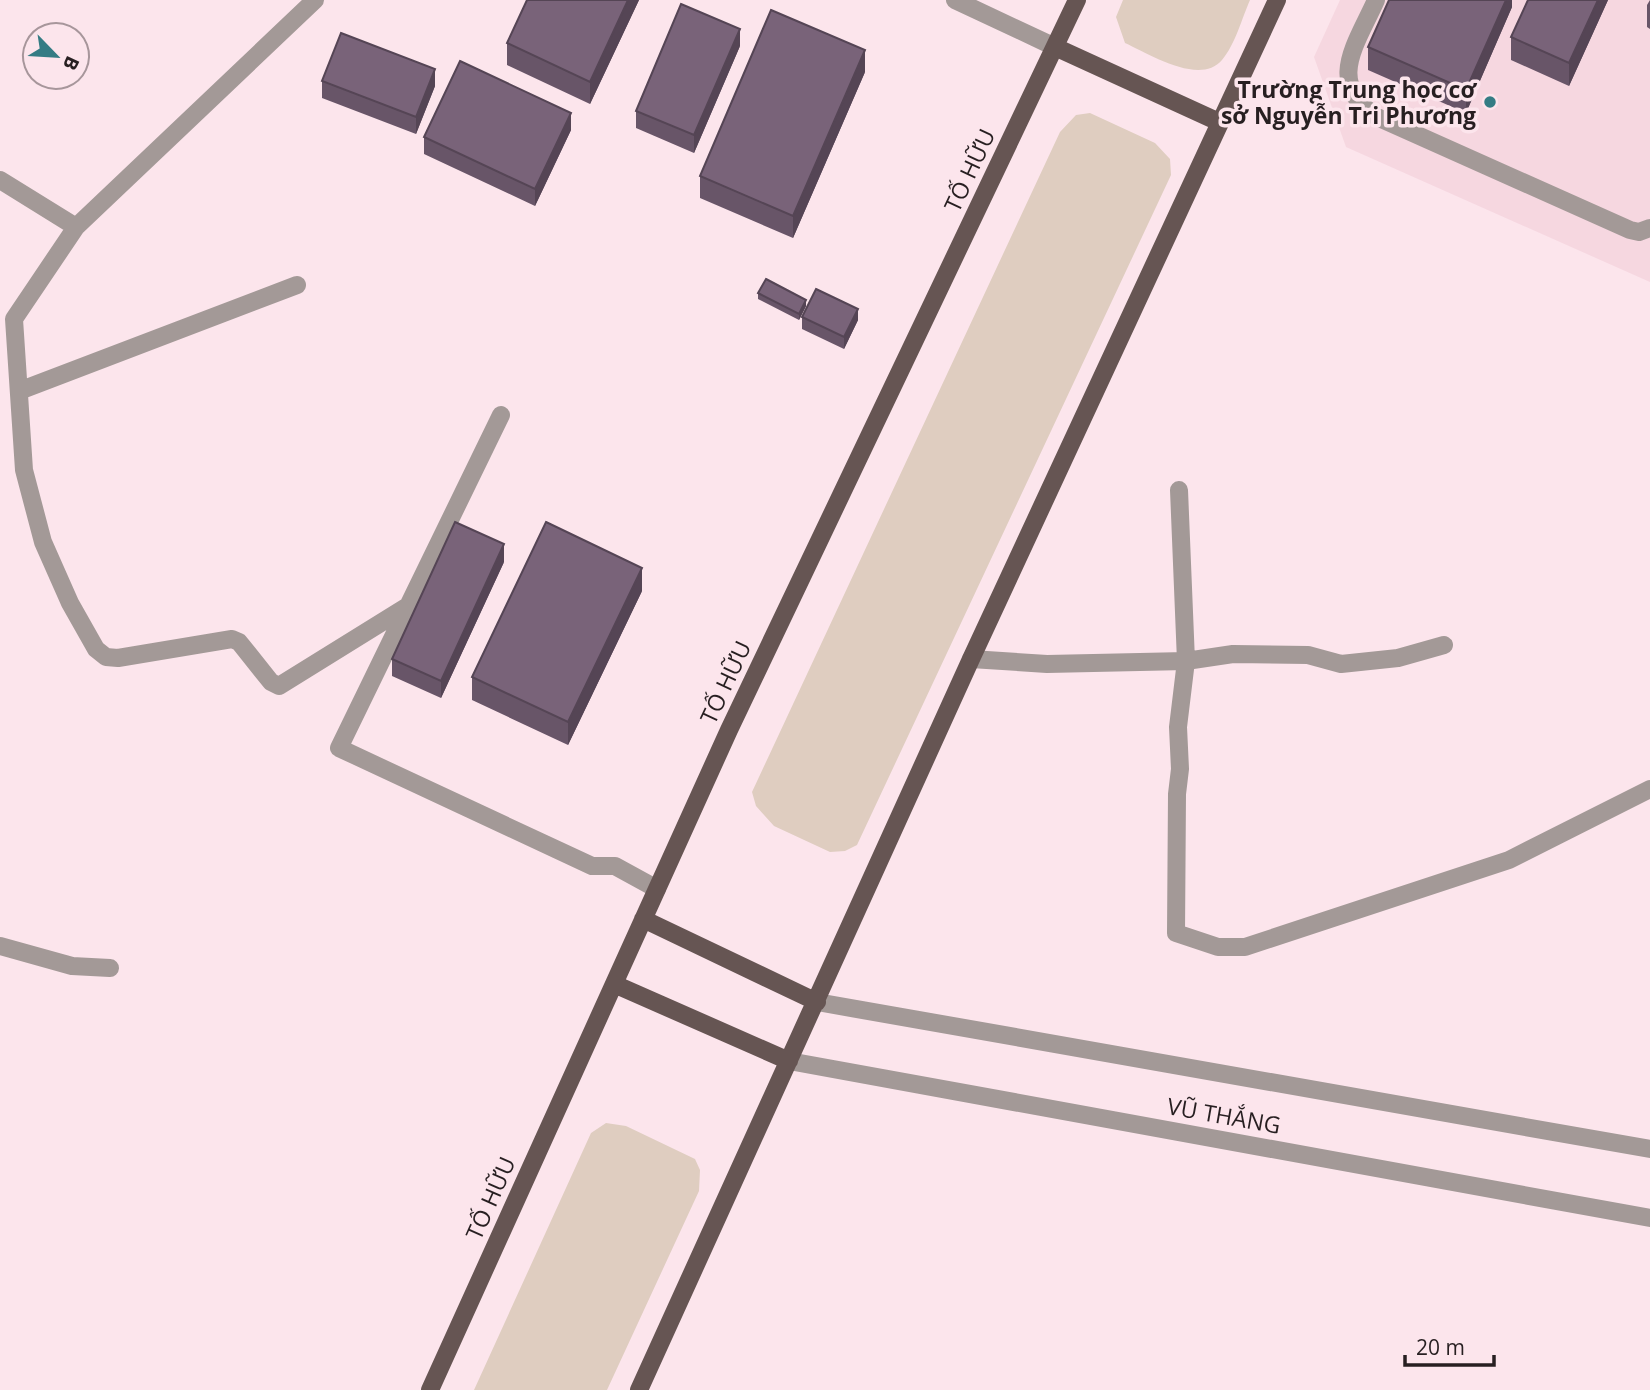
<svg xmlns="http://www.w3.org/2000/svg" width="1650" height="1390" viewBox="0 0 1650 1390" font-family="'Open Sans',sans-serif">
	<style>
		.built { fill: #f6d7e0 }
		.green { fill: #dfcdc0 }
		.lines { fill: none; stroke-linecap: round; stroke-linejoin: round }
		.minor { stroke: #a39997; stroke-width: 18 }
		.major { stroke: #665553; stroke-width: 18 }
		.wall { fill: #685568 }
		.shaded-wall { fill: #554555 }
		.building { fill: #796379; stroke: #554555; stroke-width: 2 }
		.poi-dot { fill: #347c84; stroke: #fce5ec; stroke-width: 2.5 }
		.labels { text-anchor: middle; dominant-baseline: central; stroke-width: 7; stroke-linejoin: round; paint-order: stroke }
		.poi-label { font-size: 23px; font-weight: bold; fill: #271f21; stroke: #fce5ec; text-anchor: end }
		.street-label { font-size: 23px; fill: #271f21; stroke: #fce5ec }
	</style>
	<rect width="100%" height="100%" fill="#fce5ec"/>
	<!-- built -->
	<path class="built" d="M1340,0h310v282l-304,-135 -32,-90z"/>
	<!-- green -->
	<path class="green" d="M1123,0h127c-8,18 -15,45 -28,60 -22,26 -73,-6 -97,-17l-9,-26z
		M1090,113l65,30 15,16 1,16 -314,670 -12,6 -15,1 -56,-26 -18,-20 -4,-14 308,-660 16,-17z
		M606,1123l20,3 69,33 5,11 -1,21 -92,199h-133l117,-257z"/>
	<g class="lines">
		<!-- minor -->
		<path class="minor" d="M955,0l100,47
			M1376,0c-20,45 -51,83 1,117l253,113 9,2 11,-4
			M0,180l76,47 -62,92 10,151 19,72 27,61 26,46 10,8 12,1 114,-19 7,3 32,40 8,4 129,-80
			M76,227l239,-227
			M19,391l278,-106
			M501,415l-162,333 253,118h23l42,23
			M1179,490l7,171 -8,66 2,42 -3,25 -1,139 42,14h27l264,-87 141,-71
			M971,659l76,5 139,-3 47,-7 75,1 33,9 57,-6 46,-13
			M0,946l72,20 38,2
			M817,1002l833,147
			M789,1061l861,157"/>
		<!-- major -->
		<path class="major" d="M1055,47l164,75
			M643,919l174,83
			M614,984l175,77
			M430,1390l299,-660 348,-730
			M639,1390l332,-731 306,-659"/>
	</g>
	<!-- wall -->
	<path class="wall" d="M527,0h112l-49,104 -83,-39v-22z
		M1512,0v7l-46,106 -98,-43v-23z
		M1528,0h80l-39,86 -58,-26v-23z
		M1650,0v29l-3,-2v-22z
		M740,46l-46,107 -58,-25v-17z
		M865,72l-72,166 -93,-40v-22z
		M322,81l113,5 -19,48 -94,-36z
		M571,130l-36,76 -111,-52v-17z
		M758,293l48,13 -7,14 -41,-21z
		M802,317l56,3 -14,29 -42,-20z
		M504,562l-63,136 -49,-22v-17z
		M642,591l-74,154 -96,-45v-23z"/>
	<!-- shaded-wall -->
	<path class="shaded-wall" d="M628,0h11l-49,104v-22z
		M1506,0h6v7l-46,106v-23z
		M1598,0h10l-39,86v-23z
		M740,29v17l-46,107v-18z
		M865,50v22l-72,166v-22z
		M435,69v17l-19,48v-17z
		M571,113v17l-36,76v-17z
		M806,300v6l-7,14v-6z
		M858,309v11l-14,29v-12z
		M504,544v18l-63,136v-17z
		M642,568v23l-74,154v-23z"/>
	<!-- building -->
	<path class="building" d="M527,0h101l-38,82 -83,-39z
		M1389,0h117l-40,90 -98,-43z
		M1528,0h70l-29,63 -58,-26z
		M681,4l59,25 -46,106 -58,-24z
		M771,10l94,40 -72,166 -93,-40z
		M341,33l94,36 -19,48 -94,-36z
		M460,61l111,52 -36,76 -111,-52z
		M766,279l40,21 -7,14 -41,-21z
		M816,289l42,20 -14,28 -42,-20z
		M455,522l49,22 -63,137 -49,-22z
		M546,522l96,46 -74,154 -96,-45z"/>
	<!-- markers -->
	<circle class="poi-dot" cx="1490" cy="102" r="7"/>
	<g class="labels">
		<!-- poi labels -->
		<g class="poi-label">
			<text x="1476" y="89">Trường Trung học cơ<tspan x="1476" dy="26">sở Nguyễn Tri Phương</tspan></text>
		</g>
		<!-- street labels -->
		<g class="street-label">
			<text transform="translate(969 170) rotate(-65)">TỐ HỮU</text>
			<text transform="translate(725 682) rotate(-65)">TỐ HỮU</text>
			<text transform="translate(1224 1115) rotate(10)">VŨ THẮNG</text>
			<text transform="translate(490 1198) rotate(-66)">TỐ HỮU</text>
		</g>
	</g>
	<!-- north arrow -->
	<g transform="translate(56 56) rotate(115)"><circle r="33" fill="#fce5ec" stroke="#a7969b" stroke-width="2"/>
	<path d="M0-5L12 26L0 18L-12 26Z" fill="#347c84"/>
	<text y="-10" font-size="19" font-weight="bold" text-anchor="middle" fill="#271f21">B</text>
	</g>
	<!-- scale -->
	<path d="M1405 1355v10h89v-10" fill="none" stroke="#271f21" stroke-width="3.5"/>
	<text x="1416" y="1355" font-size="21" fill="#271f21" stroke="#fce5ec" stroke-width="5" paint-order="stroke">20 m</text>
</svg>
